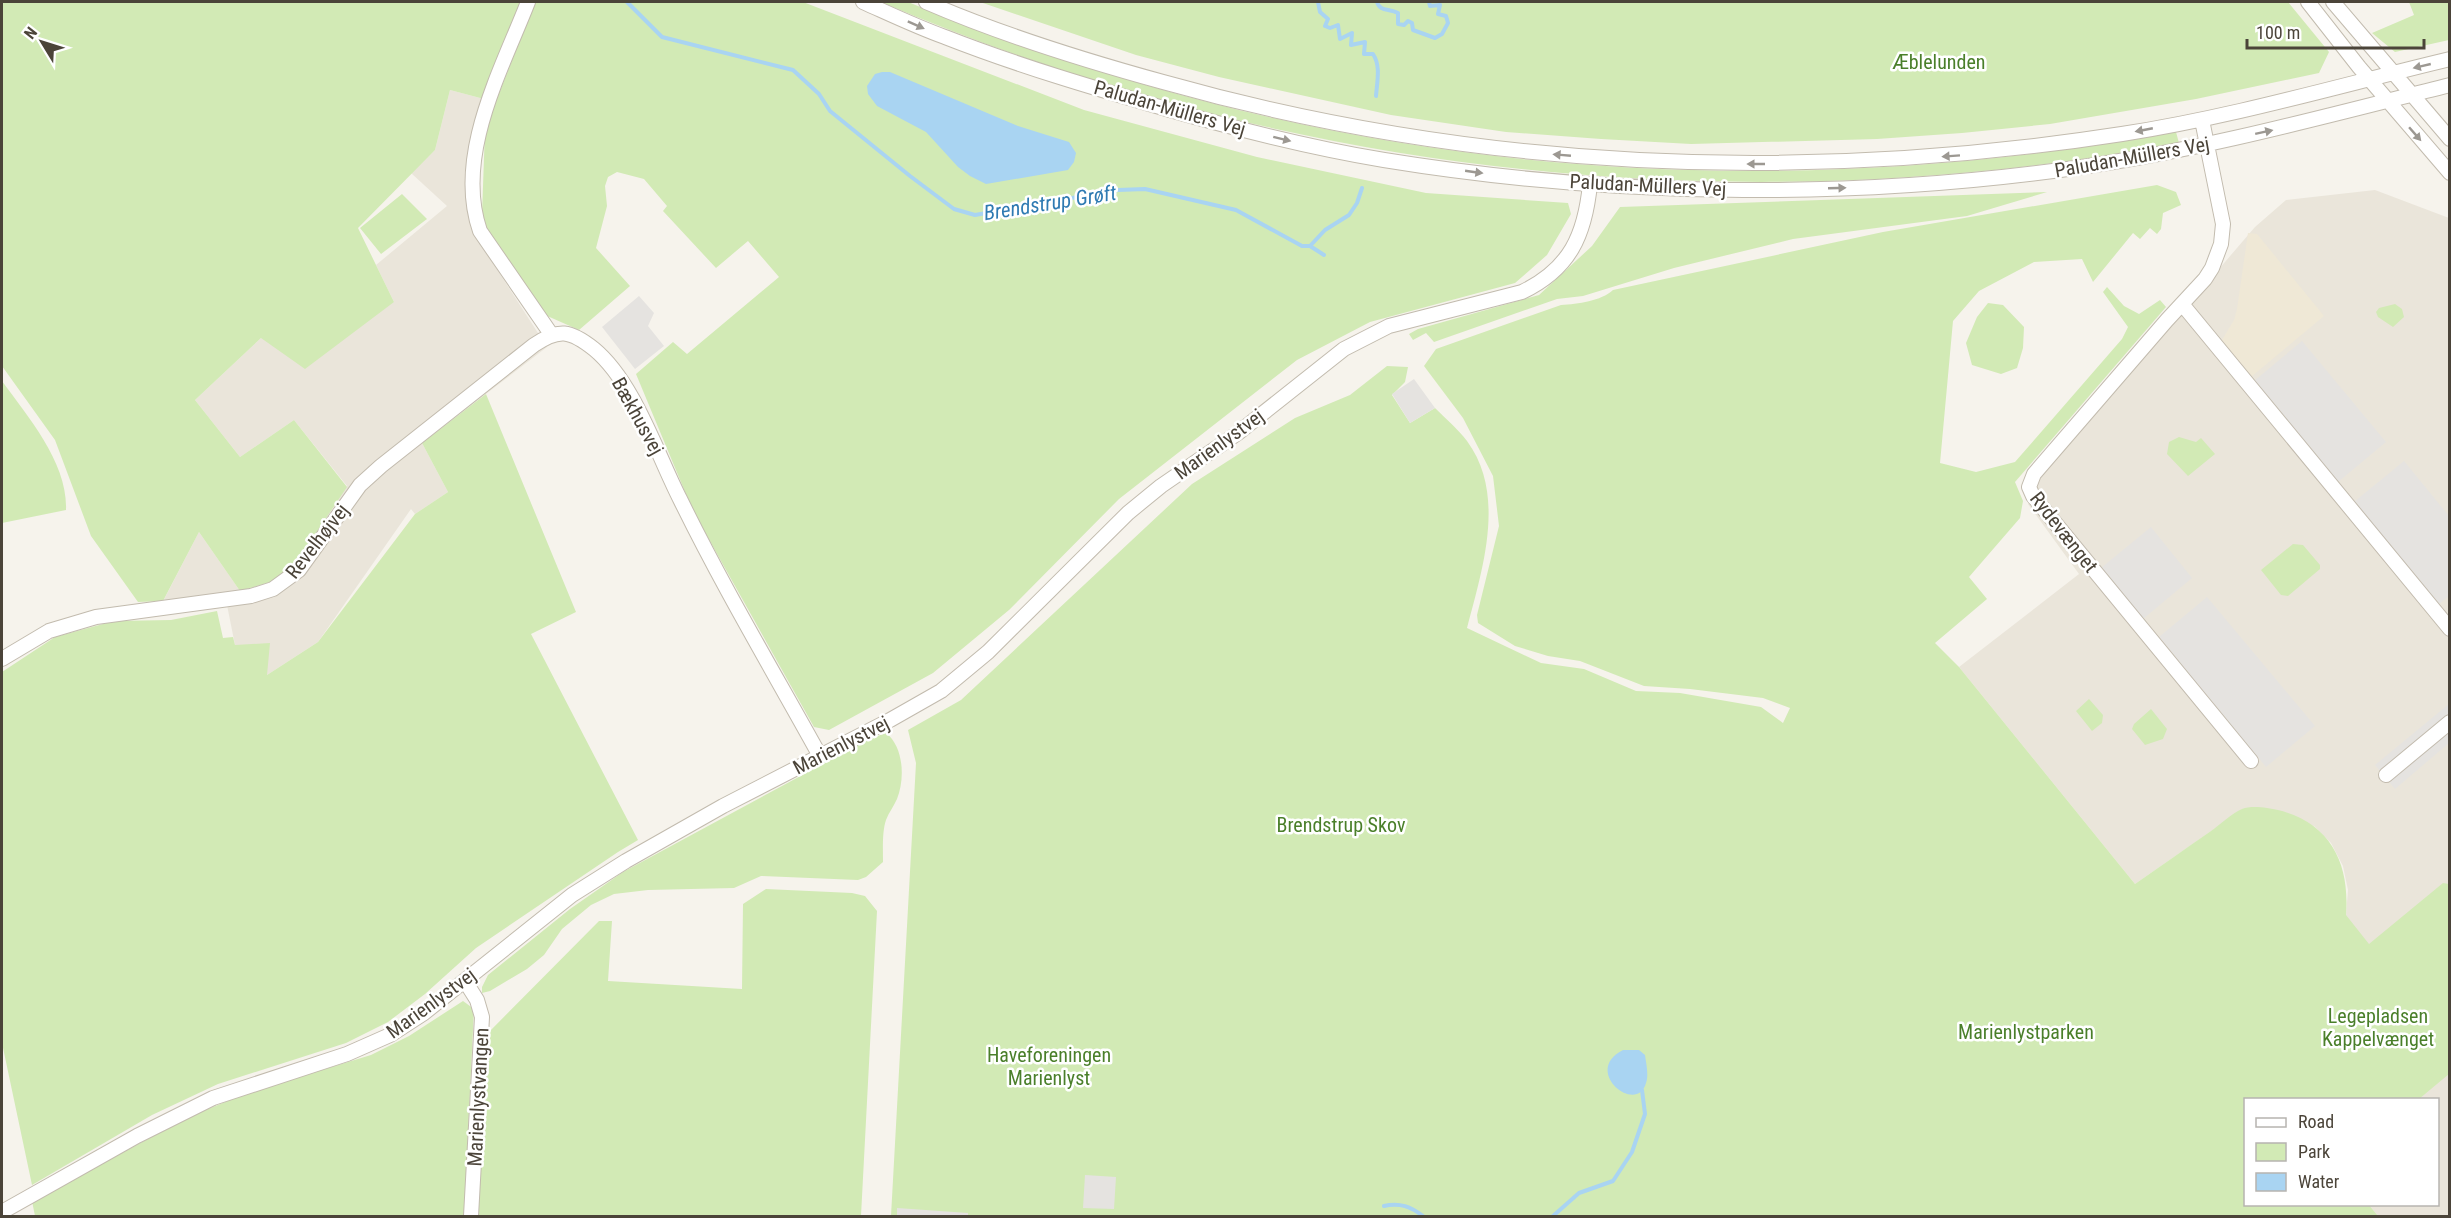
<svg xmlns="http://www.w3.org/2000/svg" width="2451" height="1218" viewBox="0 0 2451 1218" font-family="'Roboto Condensed',sans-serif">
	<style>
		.residential { fill: #eae5da }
		.education { fill: #efe8d6 }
		.green { fill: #d2eab5 }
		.parking { fill: #e5e3e0 }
		.water { fill: #a9d4f2 }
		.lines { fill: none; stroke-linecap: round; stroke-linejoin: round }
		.stream { stroke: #a9d4f2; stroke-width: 4 }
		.minor-casing { stroke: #c2bbae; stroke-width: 16 }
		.minor { stroke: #fff; stroke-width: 14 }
		.oneway { fill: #9c9892 }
		.labels { text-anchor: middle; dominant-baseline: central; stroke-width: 5; stroke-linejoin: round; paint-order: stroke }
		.park-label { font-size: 20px; fill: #4a7f2a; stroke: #fff }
		.street-label { font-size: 20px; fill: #4b4439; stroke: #fff }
		.water-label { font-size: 21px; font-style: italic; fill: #2e7ab2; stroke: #fff }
	</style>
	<rect width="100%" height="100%" fill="#f6f3ec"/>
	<!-- residential -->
	<path class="residential" d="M450,90l34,9 -12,125 8,19 67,104 -125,96 26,49 -33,22 -4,-5 -93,133 -51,33 -32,-30 -8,-40 -70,8 42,-81 41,59 107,-105 -53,-66 -54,37 -45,-57 66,-62 133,-36 -18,-37 71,-59 -36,-33 24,-23z
		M2375,190l74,28v998h-71l-9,-11 69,-1v-104l-149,-1 57,-184 2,-25 -5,-24 -12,-23 -17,-17 -71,-17 -108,75 -176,-217 120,-93 -51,-70 15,-30 212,-247 31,-27z"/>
	<!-- education -->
	<path class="education" d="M2248,233l9,1 67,82 -73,61 -29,-37 12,-20 3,-11z"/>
	<!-- green -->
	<path class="green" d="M2,2h519l-37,97 -34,-9 -15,60 -77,78 36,74 -89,67 -44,-31 -66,62 45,57 54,-37 53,67 -46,68 -24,25 -37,11 -41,-59 -36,69 -25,1 -47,-66 -36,-96 -53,-74z
		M535,2h268l281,108 173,47 169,36 142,10 3,11 -24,41 -32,28 -145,39 -73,38 -178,139 -110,111 -76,63 -104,57 -15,-3 -121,-216 -57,-137 37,-32 14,12 92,-77 -31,-36 -32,27 -53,-57 4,-5 -23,-27 -27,-7 -9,5 -3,9 2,20 -11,42 34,38 -51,44 -34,-15 -57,-84 -6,-16 3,-86z
		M881,2h27c38,16 77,29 116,43 373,135 763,157 1152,87l3,11c-436,82 -890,34 -1298,-141z
		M980,2h1308l41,50 -10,21 -123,26 -146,25 -88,9 -85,6 -186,5 -90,-5 -95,-7 -115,-17 -172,-38 -83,-22z
		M2409,2h40v38l-54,12 -23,-19 42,-18z
		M2157,185l19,7 5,13 -18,8 -2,16 -4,5 -7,-6 -10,11 -7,-6 -40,49 -11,-23 -48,3 -55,29 -26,30 -13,142 36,9 39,-10 107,-123 6,-12 -25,-35 4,-5 17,19 15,8 21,-14 6,7 -151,175 8,19 -3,17 -51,59 18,22 -52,44 24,24 176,217c26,-18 51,-36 76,-53 10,-7 20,-17 31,-22 10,-4 26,-1 36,1 53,13 72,54 68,105l23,29 74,-61 6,1v190l-30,25 -173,1v104l123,1 9,11h-1487l25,-453 -8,-33 53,-30 231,-216 103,-66 55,-23 37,-29 21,1 -3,15 -13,13 18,28 25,-15c10,10 23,21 32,33 40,54 15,129 0,187l74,35 43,6 52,22 44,2 81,14 22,16 7,-15 -27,-10 -73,-9 -46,-3 -64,-25 -32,-5 -33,-10 -37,-23 -1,-8 22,-89 -6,-50 -30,-58 -39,-52 12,-17 125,-44c17,-1 40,-4 52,-15l270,-58z
		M2047,192l-80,24 -174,23 -119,29 -91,28 -26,3 -123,43 -8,-9 -13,7 -4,-6 9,-5 121,-34 53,-49 28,-39z
		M402,194l25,25 -46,35 -21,-26z
		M1988,303l15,2 21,22 -1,21 -6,20 -16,6 -29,-9 -6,-22 11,-26z
		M2395,304l7,5 2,8 -11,10 -15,-10 -2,-5 3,-4z
		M2,381c26,36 66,82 64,129l-64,13z
		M486,394l90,218 -45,22 107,206 -20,12 -142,96 -51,46 -37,28 -42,21 -128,41 -66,31 -120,70 -30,-142v-371l53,-35 59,-16 57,-1 46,-9 6,27 10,-1 2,8 35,-2 -3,32 51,-33 97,-128 33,-22 -26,-49z
		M2179,437l17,5 5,-4 14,16 -27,22 -21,-22 2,-12z
		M2293,544l10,1 17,20v4l-32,27 -7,-1 -20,-25z
		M2089,699l14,16 -1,8 -10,8 -16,-20z
		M2151,709l16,20 -4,10 -18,6 -13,-16 2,-5z
		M886,733c18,14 19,46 11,66 -3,7 -8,13 -11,21 -4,12 -3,29 -3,42l-17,15 -8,3 -97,-4 -27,12 -86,2 -34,4 -23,11 -29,24 -18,26 -17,14 -37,22 -8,2v-6l6,-12 82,-66 53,-37 246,-133z
		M766,889l86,4 13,3 12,15 -16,305h-384l10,-182 112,-113h13l-4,60 134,8 1,-85z
		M463,1001l11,8 -10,207h-429l-3,-15 159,-85 61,-25 119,-36 38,-19z"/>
	<!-- parking -->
	<path class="parking" d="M639,296l15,17 -6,13 16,20 -29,23 -33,-42z
		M2302,341l84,101 -48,40 -84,-101z
		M1414,379l21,29 -25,15 -18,-29z
		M2404,461l45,55v80l-10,8 -85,-102z
		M2151,527l41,51 -49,41 -42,-51z
		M2207,597l108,129 -49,41 -107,-130z
		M2449,704v39l-54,46 -20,-24z
		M1085,1175l31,2 -2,32 -31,-1z
		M897,1208l71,5v3h-71z"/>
	<!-- water -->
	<path class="water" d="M882,72h8l128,54 51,16 7,11 -2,9 -6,8 -82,14 -16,-8 -12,-9 -32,-35 -49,-26 -9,-12 -1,-8 8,-12z
		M1623,1050h16l6,5c1,8 4,20 1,28 -9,33 -65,-12 -23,-33z"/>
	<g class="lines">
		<!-- stream -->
		<path class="stream" d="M627,2l35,35 131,33 26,24 11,17 80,65 44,33 21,6 143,-25 27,-1 91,21 66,36h8l15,-16 24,-15 8,-12 5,-15
			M1318,2l2,10 8,7 -3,7 5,2 8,-3 2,14 12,-6 -1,12 14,-3 -1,12h9c8,12 4,28 3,42
			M1377,2c3,10 12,6 21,11v11l6,1 4,-4 4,2 1,7 22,8 7,-4 6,-11 -2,-7 -8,-2 2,-9 -10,1 -1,-4
			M1310,246l14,9
			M1384,1206c16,-4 27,1 39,10
			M1553,1216l26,-23 34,-12 19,-29 13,-38 -3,-24"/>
		<defs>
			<path id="minor" d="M528,2c-27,69 -74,154 -48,229l71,103
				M863,2c27,12 54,25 82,35 74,29 149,51 225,73 70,20 142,38 214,50 227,37 464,40 691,8 127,-18 251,-52 375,-83
				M926,2c76,33 157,58 237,80 316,89 636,102 959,52 111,-17 219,-49 328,-75
				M2308,2l51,65 91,106
				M2333,2l117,137
				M2202,120l21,104 -2,20 -9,24 -7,11 -38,41 -133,154 -5,13 4,9 218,265
				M2182,304l268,325
				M2,659l47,-28 47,-14 155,-21 22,-7 26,-19 61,-85 21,-19 153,-121c25,-17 36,-15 60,4 40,33 63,105 86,150 43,88 93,172 140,257
				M2386,775l64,-53
				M465,981l12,19 5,17 -11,199
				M2,1212l135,-76 76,-38 134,-44 43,-19 34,-22 148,-118 54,-34 97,-55 167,-86 51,-29 47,-39 140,-139 33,-27 77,-53 106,-84 45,-23 133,-34c48,-23 63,-57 68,-108"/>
		</defs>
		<!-- minor casing -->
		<use href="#minor" class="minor-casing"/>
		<!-- minor -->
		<use href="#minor" class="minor"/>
	</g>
	<!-- one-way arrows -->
	<defs><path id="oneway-solid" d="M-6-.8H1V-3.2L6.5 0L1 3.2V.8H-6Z" transform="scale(1.5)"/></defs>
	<g class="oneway">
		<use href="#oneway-solid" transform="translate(916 25) rotate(24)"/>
		<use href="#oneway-solid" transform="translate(2422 66) rotate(167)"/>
		<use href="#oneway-solid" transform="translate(2144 130) rotate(169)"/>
		<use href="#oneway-solid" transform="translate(2264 132) rotate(-12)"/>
		<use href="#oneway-solid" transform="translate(2415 134) rotate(49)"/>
		<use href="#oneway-solid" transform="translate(1282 139) rotate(14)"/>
		<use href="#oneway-solid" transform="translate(1562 155) rotate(-175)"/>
		<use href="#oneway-solid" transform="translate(1951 156) rotate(176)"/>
		<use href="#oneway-solid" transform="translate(1756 164) rotate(-180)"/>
		<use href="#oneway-solid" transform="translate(1474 172) rotate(8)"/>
		<use href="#oneway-solid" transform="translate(1837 188) rotate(-2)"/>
	</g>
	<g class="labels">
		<!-- park labels -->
		<g class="park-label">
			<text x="1939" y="62">Æblelunden</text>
			<text x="1341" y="825">Brendstrup Skov</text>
			<text x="2378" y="1016">Legepladsen<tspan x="2378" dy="23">Kappelvænget</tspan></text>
			<text x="2026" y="1032">Marienlystparken</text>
			<text x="1049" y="1055">Haveforeningen<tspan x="1049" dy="23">Marienlyst</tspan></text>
		</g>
		<!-- street labels -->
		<g class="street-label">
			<text transform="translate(1170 108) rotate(16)">Paludan-Müllers Vej</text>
			<text transform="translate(2132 157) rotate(-10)">Paludan-Müllers Vej</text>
			<text transform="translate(1648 185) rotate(3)">Paludan-Müllers Vej</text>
			<text transform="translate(638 416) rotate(61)">Bækhusvej</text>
			<text transform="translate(1219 444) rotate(-36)">Marienlystvej</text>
			<text transform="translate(2064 532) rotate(52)">Rydevænget</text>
			<text transform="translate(317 541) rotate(-52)">Revelhøjvej</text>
			<text transform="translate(841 745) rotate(-27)">Marienlystvej</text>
			<text transform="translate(431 1003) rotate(-36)">Marienlystvej</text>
			<text transform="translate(478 1097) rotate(-87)">Marienlystvangen</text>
		</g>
		<!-- water labels -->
		<g class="water-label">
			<text transform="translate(1050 203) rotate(-9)">Brendstrup Grøft</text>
		</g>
	</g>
	<!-- border -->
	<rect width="2451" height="1218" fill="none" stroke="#4b4439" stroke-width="6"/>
	<!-- legend -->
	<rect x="2244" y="1098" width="195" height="108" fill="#ffffff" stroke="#b7b4b0" stroke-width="1.5"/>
	<rect x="2256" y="1118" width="30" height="9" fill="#ffffff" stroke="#b7b4b0" stroke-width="1.5"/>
	<text x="2298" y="1128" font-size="18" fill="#4b4439">Road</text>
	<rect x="2256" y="1143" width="30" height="18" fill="#d2eab5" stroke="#b7b4b0" stroke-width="1.5"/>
	<text x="2298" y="1158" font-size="18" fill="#4b4439">Park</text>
	<rect x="2256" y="1173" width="30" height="18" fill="#a9d4f2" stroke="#b7b4b0" stroke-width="1.5"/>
	<text x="2298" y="1188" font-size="18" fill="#4b4439">Water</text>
	<!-- north arrow -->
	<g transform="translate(42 42) rotate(308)" stroke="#ffffff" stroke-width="4.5" paint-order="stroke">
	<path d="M0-4.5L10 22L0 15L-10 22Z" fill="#4b4439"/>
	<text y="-9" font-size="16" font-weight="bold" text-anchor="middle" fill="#4b4439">N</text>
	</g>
	<!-- scale -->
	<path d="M2247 39v9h177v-9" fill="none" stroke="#4b4439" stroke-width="3"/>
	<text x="2256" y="39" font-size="18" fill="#4b4439" stroke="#ffffff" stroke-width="4.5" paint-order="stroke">100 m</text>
</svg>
